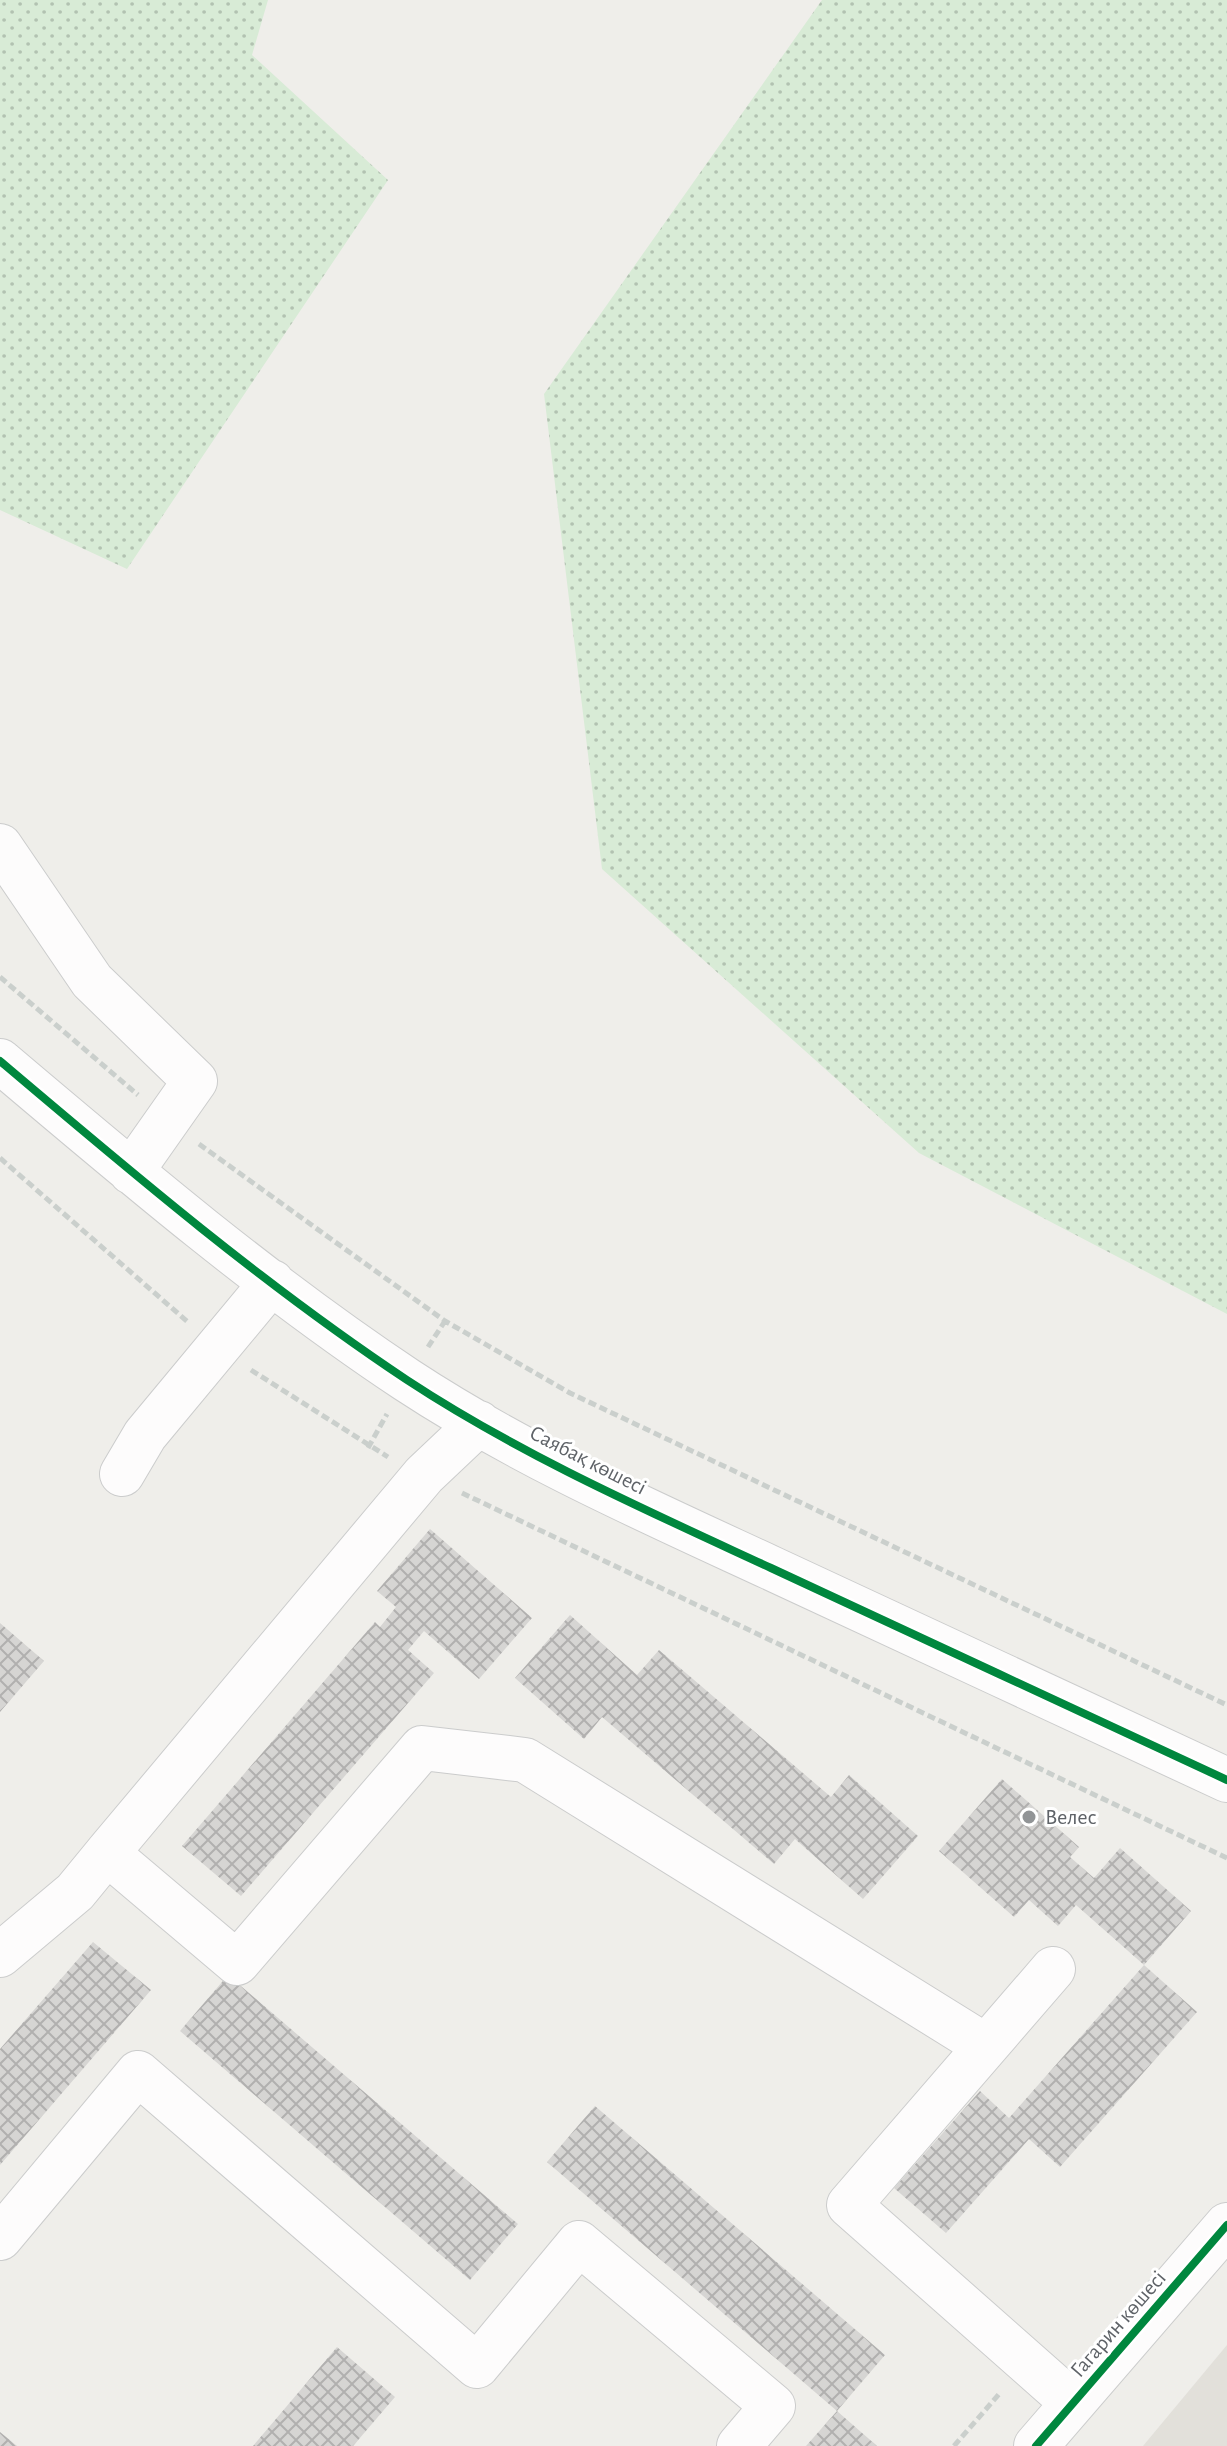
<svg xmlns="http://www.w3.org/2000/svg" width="1227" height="2446" viewBox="0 0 1227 2446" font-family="'Alegreya Sans',sans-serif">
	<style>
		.education { fill: #e2e0da }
		.green { fill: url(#green-dots) }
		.building { fill: url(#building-cross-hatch) }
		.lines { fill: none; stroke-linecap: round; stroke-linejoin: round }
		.minor-casing { stroke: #cbcccc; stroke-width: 46 }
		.path { stroke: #cacfcc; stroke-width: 5; stroke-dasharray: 8 4; stroke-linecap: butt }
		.minor { stroke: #fdfcfc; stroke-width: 44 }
		.cycleway-casing { stroke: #fff; stroke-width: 13 }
		.cycleway { stroke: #00873e; stroke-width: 8 }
		.poi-dot { fill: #919496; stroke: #fff; stroke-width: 3 }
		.labels { text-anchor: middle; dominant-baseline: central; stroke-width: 6; stroke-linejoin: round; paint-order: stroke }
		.street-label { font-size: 22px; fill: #5f6368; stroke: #fff }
		.poi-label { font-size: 22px; fill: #5f6368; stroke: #fff; text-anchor: start }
	</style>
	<defs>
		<pattern id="green-dots" width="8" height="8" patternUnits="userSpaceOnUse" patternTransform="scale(2)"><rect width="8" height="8" fill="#d8ebd6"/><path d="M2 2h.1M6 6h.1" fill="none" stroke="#b2c2b1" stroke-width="1.8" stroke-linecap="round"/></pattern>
		<pattern id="building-cross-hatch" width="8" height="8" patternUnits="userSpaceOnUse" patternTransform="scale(2)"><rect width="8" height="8" fill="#d6d5d3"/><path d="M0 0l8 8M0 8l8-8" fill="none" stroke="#b1b0af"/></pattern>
	</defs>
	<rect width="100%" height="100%" fill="#efeeea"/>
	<!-- education -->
	<path class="education" d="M1227,2345v101h-84z"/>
	<!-- green -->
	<path class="green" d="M0,0h268l-16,55 136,125 -261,389 -127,-59z
		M822,0h405v1314l-308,-161 -317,-284 -58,-475z"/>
	<!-- building -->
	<path class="building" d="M430,1529l102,89 -53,61 -55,-48 -16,19 26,23 -193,223 -59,-50 193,-224 5,5 16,-20 -19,-16z
		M570,1615l67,60 22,-25 172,147 18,-22 69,61 -55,63 -68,-60 -21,25 -172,-147 -18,22 -69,-61z
		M0,1623l44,38 -44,51z
		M1002,1779l77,68 -9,10 24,21 26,-30 71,63 -47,54 -68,-60 -18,21 -29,-26 -15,17 -75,-66z
		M93,1942l58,48 -151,175v-116z
		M1144,1965l53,47 -137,155 -31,-28 -83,94 -52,-45 86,-97 29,27z
		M228,1975l290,249 -48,56 -290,-249z
		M595,2106l290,249 -48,56 -290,-249z
		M337,2347l58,50 -42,49h-100z
		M837,2411l40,35h-71z
		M0,2432l17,14h-17z"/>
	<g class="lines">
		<defs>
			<path id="minor" d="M0,846l92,135 103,100 -64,91
				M0,1061c131,111 264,224 407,319 114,75 241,131 364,188 152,71 304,141 456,212
				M479,1423l-55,52 -317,378 130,110 185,-215 103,12 459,285
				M122,1474l23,-39 127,-153
				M0,1955l75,-63 32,-39
				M1053,1969l-204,236 224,198
				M0,2238l138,-165 339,293 102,-123 194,163 -34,40
				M1036,2446l191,-221"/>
		</defs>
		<!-- minor casing -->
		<use href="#minor" class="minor-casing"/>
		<!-- path -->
		<path class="path" d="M0,977l138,118
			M199,1144l246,177 125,72 657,312
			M0,1158l189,165
			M428,1347l17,-26
			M251,1370l137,87
			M368,1448l19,-34
			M462,1493l765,365
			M954,2446l46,-53"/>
		<!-- minor -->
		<use href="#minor" class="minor"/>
		<defs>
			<path id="cycleway" d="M0,1061c131,111 264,224 407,319 114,75 241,131 364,188 152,71 304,141 456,212
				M1036,2446l191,-221"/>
		</defs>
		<!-- cycleway casing -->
		<use href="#cycleway" class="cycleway-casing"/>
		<!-- cycleway -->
		<use href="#cycleway" class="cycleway"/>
	</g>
	<!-- markers -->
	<circle class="poi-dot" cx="1029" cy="1817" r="8"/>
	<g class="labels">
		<!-- street labels -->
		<g class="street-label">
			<text transform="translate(588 1460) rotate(27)">Саябақ көшесі</text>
			<text transform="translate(1118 2324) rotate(-49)">Гагарин көшесі</text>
		</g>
		<!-- poi labels -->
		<g class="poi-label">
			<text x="1045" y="1817">Велес</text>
		</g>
	</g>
</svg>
